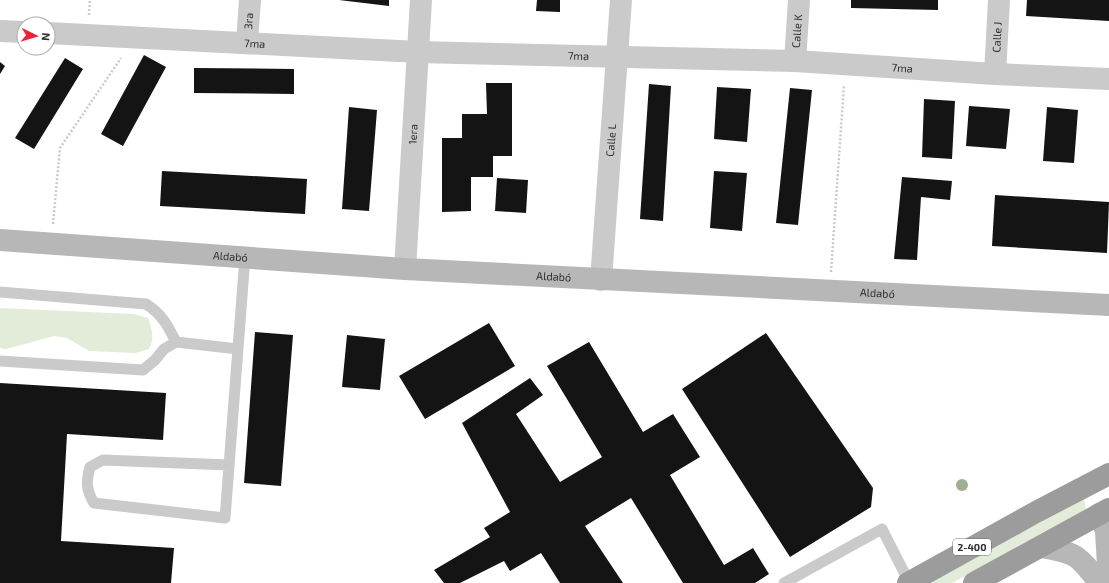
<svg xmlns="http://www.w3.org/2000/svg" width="1109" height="583" viewBox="0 0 1109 583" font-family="'Exo 2',sans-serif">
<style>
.green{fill:#e3ecd8}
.building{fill:#141414}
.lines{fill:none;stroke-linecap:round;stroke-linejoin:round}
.path{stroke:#cacaca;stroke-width:2.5;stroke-dasharray:2 2;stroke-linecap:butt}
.service{stroke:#cacaca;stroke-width:11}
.minor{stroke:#cacaca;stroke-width:22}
.tertiary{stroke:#cacaca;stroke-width:22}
.secondary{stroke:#b7b7b7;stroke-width:22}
.trunk{stroke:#9c9c9c;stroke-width:22}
.tree{fill:#9fae91}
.labels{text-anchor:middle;stroke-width:4;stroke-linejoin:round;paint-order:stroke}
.shield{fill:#fff;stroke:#6c6c6c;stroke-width:1}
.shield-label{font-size:10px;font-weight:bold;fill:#2d2d2d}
.street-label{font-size:11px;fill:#2d2d2d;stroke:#fff}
</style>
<rect width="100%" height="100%" fill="#fff"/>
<path class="green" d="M0,308L134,314L148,318C152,330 155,338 149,349L136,353L89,351L67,338L54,336L6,349L0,348Z
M1084,499L1086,509L1039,537L952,583H930L1033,525Z"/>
<path class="building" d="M339,0H389V6Z
M537,0H560V12L536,11Z
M851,0H938V10L851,8Z
M1027,0H1109V21L1026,16Z
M144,55L166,67L123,146L101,134Z
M65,58L83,69L34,149L15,138Z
M0,62L5,66L0,74Z
M194,68L294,69V94L194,93Z
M486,83H512V156H493V177H471V211L442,212V138H462V114H487Z
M649,84L671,86L663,221L640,219Z
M717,87L751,89L747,142L714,139Z
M790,88L812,90L798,225L776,223Z
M924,99L955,101L952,159L922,157Z
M969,106L1010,109L1006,149L966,146Z
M349,107L377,110L369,211L342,209Z
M1047,107L1078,110L1074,163L1043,161Z
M162,171L307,179L305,214L160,206Z
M714,171L747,173L742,231L710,228Z
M902,177L952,181L950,200L921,197L917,260L894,259Z
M497,178L528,180L526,213L495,211Z
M995,195L1109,202L1107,253L992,246Z
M489,323L515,366L425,419L399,376Z
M255,332L293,335L281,486L244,483Z
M766,333L873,488L871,507L790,557L682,389Z
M347,335L385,339L380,390L342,387Z
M589,342L643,432L673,414L700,457L670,475L724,565L753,548L769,574L755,583H683L631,498L585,526L623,583H560L541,553L510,571L504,561L460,583H444L434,570L490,537L484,528L510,512L462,423L530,378L543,395L516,414L560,482L602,457L547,366Z
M0,383L166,393L163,440L67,434L61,541L174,548L171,583H0Z"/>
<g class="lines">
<path class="path" d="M89,15L90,0
M53,224L60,148L121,58
M831,272L844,85"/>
<path class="service" d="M0,292L146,304C162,314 168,326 176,342
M0,361L143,370L155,360L164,349L176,342L238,349
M229,465L103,460L90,467C86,482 86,490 94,503L225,518C232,431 238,344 245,257
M784,583L882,529L909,582"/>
<g class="minor">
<path d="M0,31L24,32"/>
<path id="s1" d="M48,33L418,52L795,61L995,74L1109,79"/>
<path id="s2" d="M247,42L250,0"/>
<path id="s3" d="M795,61L799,0"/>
<path id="s4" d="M995,74L999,0"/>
<path id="s5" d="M405,269L421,0"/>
</g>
<path class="tertiary" id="s6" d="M601,280L621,0"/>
<g class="secondary">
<path id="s7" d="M0,240L405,269L1109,305"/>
<path d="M1099,514L1106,531L1109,582"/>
<path d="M1041,547C1075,552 1079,555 1099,583"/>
</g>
<path class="trunk" d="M908,583L1036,512L1109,474
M974,583L1109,509"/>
</g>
<circle class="tree" cx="962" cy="485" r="6"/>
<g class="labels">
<rect class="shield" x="953" y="539" width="38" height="16" rx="3"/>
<g class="shield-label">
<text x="972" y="551">2-400</text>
</g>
<g class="street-label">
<text dy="4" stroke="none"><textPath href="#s2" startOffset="21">3ra</textPath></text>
<text dy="4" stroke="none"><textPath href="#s3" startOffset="30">Calle K</textPath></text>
<text dy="4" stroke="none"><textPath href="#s4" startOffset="37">Calle J</textPath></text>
<text dy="4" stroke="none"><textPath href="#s1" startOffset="207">7ma</textPath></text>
<text dy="4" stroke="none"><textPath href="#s1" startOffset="531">7ma</textPath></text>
<text dy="4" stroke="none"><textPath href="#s1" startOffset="855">7ma</textPath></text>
<text dy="4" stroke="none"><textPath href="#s5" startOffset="135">1era</textPath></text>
<text dy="4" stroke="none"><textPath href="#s6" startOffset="140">Calle L</textPath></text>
<text dy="4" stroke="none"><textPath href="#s7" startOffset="231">Aldabó</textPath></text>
<text dy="4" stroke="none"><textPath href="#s7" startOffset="555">Aldabó</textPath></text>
<text dy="4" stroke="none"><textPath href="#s7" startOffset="879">Aldabó</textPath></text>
</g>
</g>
<g transform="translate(36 36) rotate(95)"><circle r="19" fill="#ffffff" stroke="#ababab"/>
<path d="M0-3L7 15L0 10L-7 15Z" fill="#f22034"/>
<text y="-6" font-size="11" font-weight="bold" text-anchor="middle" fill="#2d2d2d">N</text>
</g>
</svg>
